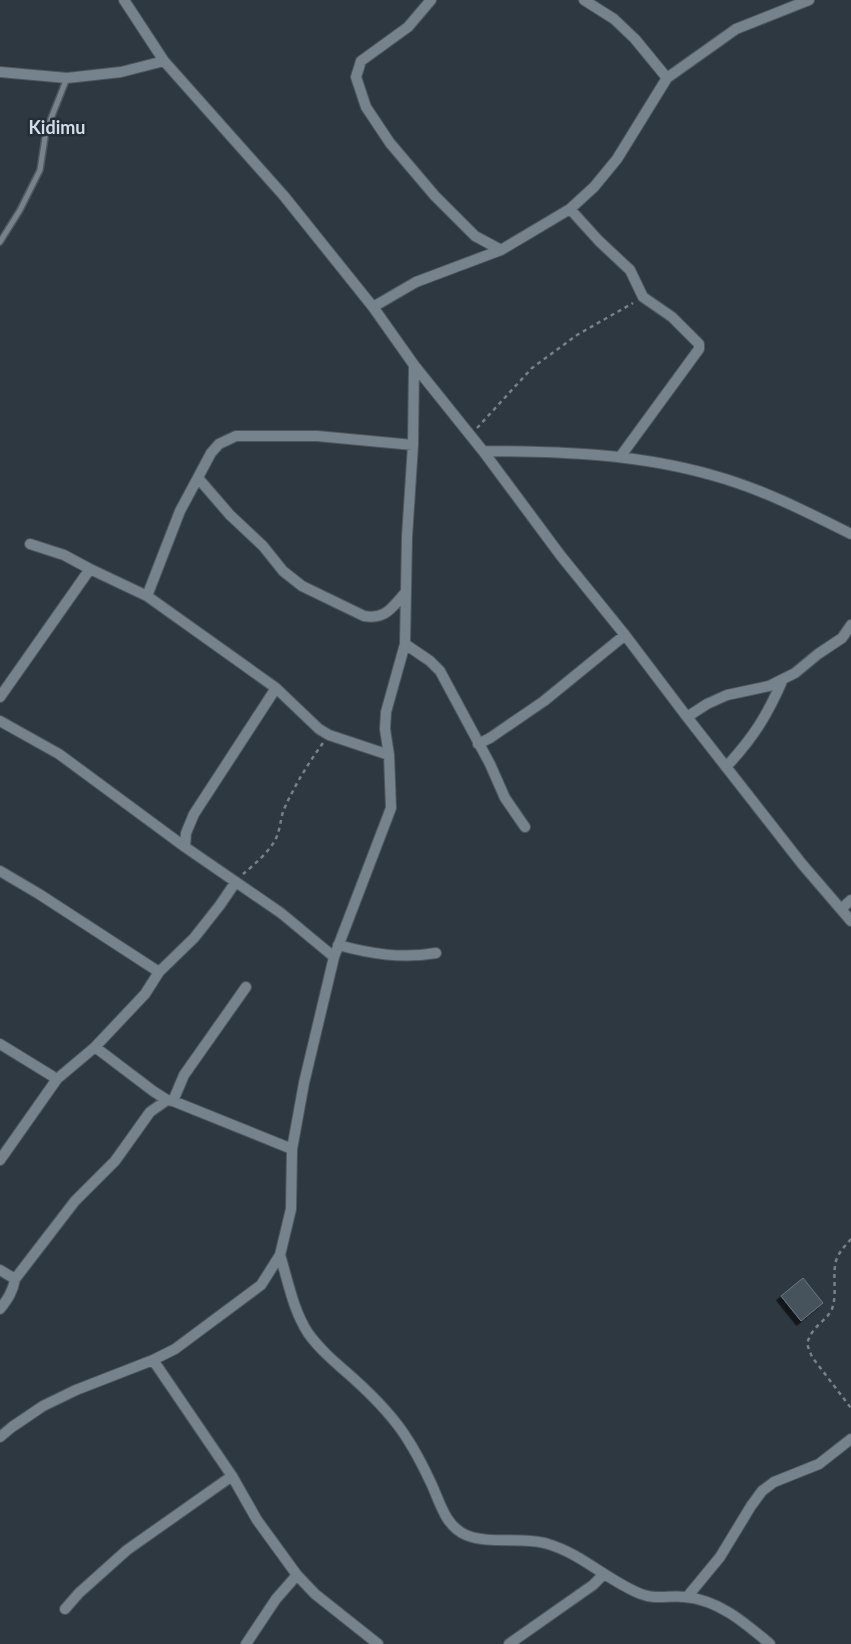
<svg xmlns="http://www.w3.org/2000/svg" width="851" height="1644" viewBox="0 0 851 1644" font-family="Lato,sans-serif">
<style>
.building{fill:#47525b;stroke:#6d7984;filter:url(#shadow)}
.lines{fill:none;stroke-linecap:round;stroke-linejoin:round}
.service-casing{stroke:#4e575e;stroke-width:8}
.minor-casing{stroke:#4e575e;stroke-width:12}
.path{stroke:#788088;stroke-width:2.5;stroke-dasharray:4 4;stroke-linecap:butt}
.service{stroke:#76828c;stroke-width:5}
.minor{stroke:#76828c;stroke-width:10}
.labels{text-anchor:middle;stroke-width:5;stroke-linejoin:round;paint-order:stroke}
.quarter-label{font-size:18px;font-weight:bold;fill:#d1deea;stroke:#242e37}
</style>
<defs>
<filter id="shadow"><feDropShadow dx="-4.5" dy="4.5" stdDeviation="0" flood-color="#0009"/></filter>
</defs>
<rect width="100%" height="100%" fill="#2e3841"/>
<path class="building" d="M803,1278L823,1303L801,1321L781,1296Z"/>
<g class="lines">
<g class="service-casing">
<path id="service" d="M0,242L20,210L40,170L46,131L67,78"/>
</g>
<g class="minor-casing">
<path id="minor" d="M124,0L164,61L284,196L373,307L414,365L483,451L561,556L625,635L687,717L802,864L851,921
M431,0L408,27L361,61L356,77L366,107L390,143L435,196L475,236L501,250
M584,0L614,19L635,39L667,78
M0,72L67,78L121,72L164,61
M570,209L599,241L630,270L643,297L672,317L699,344V349L620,457
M373,307L416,282L501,250L570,209L594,187L617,159L667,78L736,29L809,0
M483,451C561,451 640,454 715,476C762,489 807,512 851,534
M198,478L230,515L263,546L283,571L302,586L364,616C386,620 392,607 406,592
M30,544L64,555L90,569L147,596L276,688L319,729L329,735L389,755
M147,596L180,511L211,453L219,444L236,436H317L413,445
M405,644L430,661L440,671L490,764L505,798L525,827
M0,697L90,569
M687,717L707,704L727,695L769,686L795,673L818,654L842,638L851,625
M0,721L59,754L185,847L281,913L334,957
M478,744L490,738L544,701L625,635
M726,767C753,738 767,716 783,679
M185,847L186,833L194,814L276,688
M0,871L39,894L159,972
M841,909L851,900
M338,945C372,954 401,959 436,953
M0,1044L57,1079
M95,1047L153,1091L167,1100
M173,1101L184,1075L246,987
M0,1160L57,1079L95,1047L145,994L159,972L194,938L220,905L235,883
M280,1255C288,1281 293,1310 308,1333C320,1350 337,1364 353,1378C373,1396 394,1417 408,1440C417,1454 424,1468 431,1483C440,1502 445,1526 466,1535C490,1545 523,1536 548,1544C582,1554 608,1581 641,1594C655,1600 671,1595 685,1597C719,1600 745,1623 770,1644
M0,1270L15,1279L75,1201L115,1161L150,1112L167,1100L173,1101L292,1149
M0,1309C8,1299 13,1291 15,1279
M153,1360L232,1476L257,1520L297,1575L315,1594L378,1644
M0,1437L12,1427L43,1406L76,1390L153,1360L175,1349L261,1285L280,1255L291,1209L292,1149L304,1083L334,957L391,808L389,755L385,729L386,712L405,644L407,537L413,445L414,365
M687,1597L720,1557L751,1506L762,1491L774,1482L819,1464L851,1439
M65,1609L79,1593L127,1550L232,1476
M246,1644L276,1599L297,1575
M509,1644L593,1585L604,1574"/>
</g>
<path class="path" d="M477,428L532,368L577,335L633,303
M243,874C254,865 274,848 278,833C281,824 281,815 285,807C295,785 309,762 323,743
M851,1239C844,1247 836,1255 835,1266C833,1280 837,1295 832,1309C826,1322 812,1325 807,1344L812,1357L851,1408"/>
<use href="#service" class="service"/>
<use href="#minor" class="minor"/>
</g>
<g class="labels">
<g class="quarter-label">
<text x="57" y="134">Kidimu</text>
</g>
</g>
</svg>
